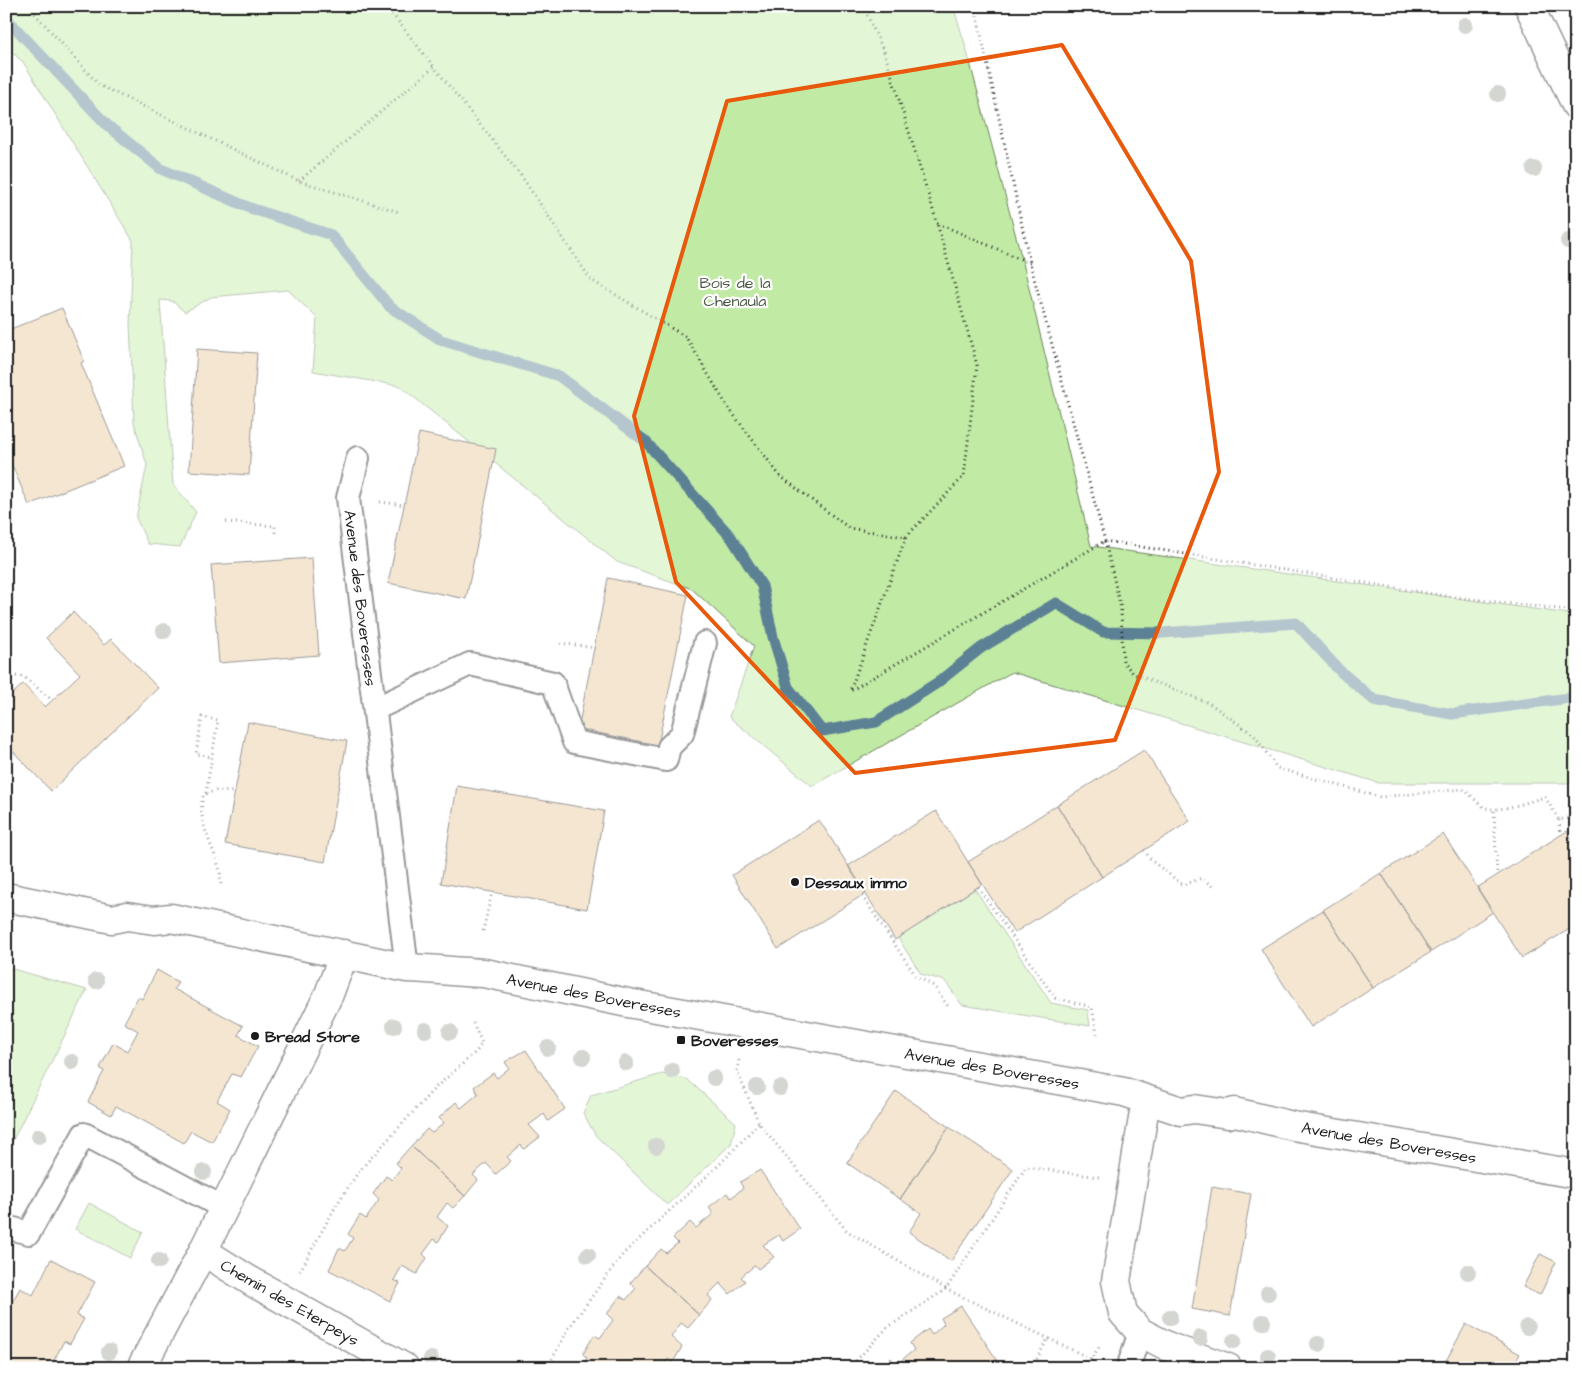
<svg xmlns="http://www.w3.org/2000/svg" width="1582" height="1374" viewBox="0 0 1582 1374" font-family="'Architects Daughter',sans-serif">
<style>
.green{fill:#c1eaa5;stroke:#6e8360}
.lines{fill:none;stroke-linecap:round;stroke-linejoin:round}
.stream{stroke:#5c8195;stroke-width:11}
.building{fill:#e9c89b;stroke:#1c1c1c}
.service-casing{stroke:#1c1c1c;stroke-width:26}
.minor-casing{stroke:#1c1c1c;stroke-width:31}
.secondary-casing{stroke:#1c1c1c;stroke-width:31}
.path{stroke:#1c1c1c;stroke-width:3;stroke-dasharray:1 4;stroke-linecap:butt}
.service{stroke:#fff;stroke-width:22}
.minor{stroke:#fff;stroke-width:28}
.secondary{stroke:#fff;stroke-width:28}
.tree{fill:#9ea499}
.marked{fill:none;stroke:#e8590c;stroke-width:4;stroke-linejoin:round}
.poi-dot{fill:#1c1c1c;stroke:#fff;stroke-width:2}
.labels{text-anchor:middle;stroke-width:4.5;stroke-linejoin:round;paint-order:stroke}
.park-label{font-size:16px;fill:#4e5a45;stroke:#fff}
.street-label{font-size:16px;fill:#1c1c1c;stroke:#fff}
.poi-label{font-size:16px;font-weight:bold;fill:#1c1c1c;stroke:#fff;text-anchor:start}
</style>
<rect width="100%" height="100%" fill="#fff"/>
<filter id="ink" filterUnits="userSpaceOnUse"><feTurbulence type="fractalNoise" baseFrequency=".02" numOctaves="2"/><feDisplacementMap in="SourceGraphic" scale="10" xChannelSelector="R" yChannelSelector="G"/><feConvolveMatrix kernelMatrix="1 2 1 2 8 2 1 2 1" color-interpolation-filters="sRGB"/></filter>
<g filter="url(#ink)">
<path class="green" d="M6,6H953L965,44L1023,263L1091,546L1576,615V783H1379L1012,672L812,786L729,717L754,646L692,589L617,562L400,386L313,371L317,318L288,290L211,297L185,312L172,301L160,300L173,484L196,512L180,547L148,544L136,518L147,465L134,423L130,323L133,241L23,62L6,47Z
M975,889L1051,1003L1088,1010L1090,1026L962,1005L945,981L921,974L898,938Z
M6,967L87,990L6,1154Z
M662,1074L687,1079L736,1123L731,1144L667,1205L596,1136L583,1113L591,1095Z
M89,1203L143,1232L130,1258L75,1229Z"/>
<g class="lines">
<path class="stream" d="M6,18L107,125L161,169L250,208L331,235L390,307L441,340L559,376L645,441L731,537L762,586L773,637L788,687L822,731L876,722L937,683L981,648L1056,603L1103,632L1163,633L1296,623L1340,671L1374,700L1452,714L1576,697"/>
</g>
<path class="building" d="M62,308L84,361L81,363L124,466L29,505L6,451V331Z
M197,349L257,353L249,475L189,471Z
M419,433L496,449L466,599L388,583Z
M312,558L319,655L219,663L211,565Z
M608,578L688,595L658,745L578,729Z
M73,612L104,645L111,639L158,688L51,791L6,744V700L23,684L45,707L80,674L46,638Z
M248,722L347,741L325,862L225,844Z
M1144,750L1190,821L1102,877L1057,805Z
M457,786L604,811L587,909L441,883Z
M1057,805L1102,877L1014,933L968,862Z
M936,811L982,884L895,940L848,866Z
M819,820L866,893L778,949L732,875Z
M1567,831L1576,845V925L1522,958L1477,888Z
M1443,834L1493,912L1431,952L1381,873Z
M1381,873L1431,952L1373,988L1323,910Z
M1323,910L1373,988L1311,1027L1261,949Z
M157,970L178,982L174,989L243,1026L238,1035L258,1046L241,1077L232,1074L217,1101L230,1109L212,1142L191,1131L184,1143L116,1106L111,1115L88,1102L104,1071L100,1068L113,1043L127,1051L138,1031L124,1023L138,997L142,999Z
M526,1050L565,1109L548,1121L544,1114L529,1125L540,1137L524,1149L521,1145L507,1157L511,1161L496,1174L486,1163L473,1175L478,1180L465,1196L411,1146L427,1129L432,1133L444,1123L439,1118L456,1102L461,1108L478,1094L474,1087L493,1073L497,1078L509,1068L505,1062Z
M896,1091L949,1127L900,1199L847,1163Z
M949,1127L1013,1169L951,1261L909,1232L921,1213L900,1199Z
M411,1146L465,1196L453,1208L447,1203L437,1217L448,1226L438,1242L434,1239L423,1254L427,1258L417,1274L402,1266L394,1280L400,1283L390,1301L329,1270L339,1248L345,1251L353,1238L348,1234L360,1215L366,1219L379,1200L373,1194L386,1176L392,1180L401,1168L396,1163Z
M760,1170L800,1229L783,1241L779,1235L763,1245L774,1257L758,1269L755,1265L741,1277L745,1281L730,1294L720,1283L708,1295L712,1300L699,1315L645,1266L661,1249L666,1253L678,1243L673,1238L690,1222L696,1228L713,1214L709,1207L727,1193L731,1198L743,1188L740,1182Z
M1212,1187L1251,1194L1230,1316L1192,1309Z
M1540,1254L1556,1262L1540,1295L1523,1287Z
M51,1259L95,1282L77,1315L84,1319L70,1344L64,1341L50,1368H6V1313L20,1288L33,1295Z
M645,1266L699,1315L688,1328L681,1323L671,1337L682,1347L673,1362L668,1359L662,1368H581L587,1358L583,1354L594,1335L600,1338L613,1320L607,1314L620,1296L626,1300L636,1288L630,1283Z
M961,1306L1001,1366L998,1368H882L891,1358L897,1364L914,1350L910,1343L928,1329L932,1335L944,1324L941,1318Z
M1466,1324L1520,1354L1512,1368H1442Z"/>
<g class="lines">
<g class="service-casing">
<path id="service" d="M358,458L348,498L407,968
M375,709L470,664L553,683L574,742L666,760L669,747L682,734L705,643
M6,1227L29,1233L84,1134L224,1208
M1128,1368L1140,1332"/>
</g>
<g class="minor-casing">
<path id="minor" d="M6,897L112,919L127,916L154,920L171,918L407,968C433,969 458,972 484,973L628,1003L1124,1092L1181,1111L1194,1109L1228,1114L1235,1112L1293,1126L1576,1174
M1146,1100L1116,1281L1123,1313L1140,1332L1169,1347L1228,1368
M203,1251L249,1280L405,1368
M141,1368L203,1251L329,994L344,954"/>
</g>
<g class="secondary-casing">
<path id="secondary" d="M1529,6L1576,105"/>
</g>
<path class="path" d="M28,6L99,85L299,181L399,212
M386,6L434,67
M863,6L885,54L937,223L1030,263
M975,6L1030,263L1105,541L1446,596L1576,611
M299,181L434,67L522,177L591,280L686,337L727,406L780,476L849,528L906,537L850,691L1105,541L1121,609L1123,662L1134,674L1209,703L1254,735L1277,768L1380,797L1463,789C1469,793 1479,804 1484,807C1497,814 1530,801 1545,797L1559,820L1576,816
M380,502L404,505
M226,522L275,526V536
M906,537L964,476L977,365L937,223
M560,643L595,648
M6,675L24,677L52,700
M206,793L218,720L202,717L196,754L212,757
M1494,811L1497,875
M1559,820L1560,835
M1144,850L1152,861L1183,885L1202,878L1213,887
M221,884C220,878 221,873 219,868C213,845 195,819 204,794L216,791L235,792
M978,887L1055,998L1092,1007L1097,1034
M862,896L916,976L934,986L949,1008
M483,931L492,892
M739,1060L737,1071L759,1123L847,1231L946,1289L1026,1167L1099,1177
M300,1271L337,1204L360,1170L435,1088L476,1052L482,1043L472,1021
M547,1368L569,1328L623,1254L720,1164L759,1123
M849,1368L887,1328L946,1289L1091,1359L1100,1346
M1032,1368L1048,1338
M1085,1368L1091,1359"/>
<use href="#service" class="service"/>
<use href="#minor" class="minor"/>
<use href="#secondary" class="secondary"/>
</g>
<g class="tree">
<circle cx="1465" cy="25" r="8"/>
<circle cx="1498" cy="94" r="8"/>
<circle cx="1534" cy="169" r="8"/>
<circle cx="1568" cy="241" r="8"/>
<circle cx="164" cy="631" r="8"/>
<circle cx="96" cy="981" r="8"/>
<circle cx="394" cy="1026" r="8"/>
<circle cx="425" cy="1030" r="8"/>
<circle cx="450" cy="1032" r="8"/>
<circle cx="548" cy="1048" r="8"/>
<circle cx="583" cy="1057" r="8"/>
<circle cx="72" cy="1062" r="8"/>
<circle cx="626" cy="1063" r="8"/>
<circle cx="672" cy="1071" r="8"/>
<circle cx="714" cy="1078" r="8"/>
<circle cx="757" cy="1087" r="8"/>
<circle cx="780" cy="1088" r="8"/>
<circle cx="39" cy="1136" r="8"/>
<circle cx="656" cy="1146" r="8"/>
<circle cx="204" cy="1172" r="8"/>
<circle cx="588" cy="1255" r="8"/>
<circle cx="159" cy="1261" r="8"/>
<circle cx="1468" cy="1272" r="8"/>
<circle cx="1268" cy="1293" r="8"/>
<circle cx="1170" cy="1317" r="8"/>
<circle cx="1263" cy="1322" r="8"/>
<circle cx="1527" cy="1327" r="8"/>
<circle cx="1200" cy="1338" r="8"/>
<circle cx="1234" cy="1341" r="8"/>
<circle cx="1318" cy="1344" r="8"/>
<circle cx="109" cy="1352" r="8"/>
<circle cx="1268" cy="1356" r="8"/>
<circle cx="431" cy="1359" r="8"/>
</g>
</g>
<path d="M0 0H1582V1374H0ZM1062,45L1191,261L1219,472L1115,740L855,773L676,582L634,416L727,101Z" fill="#fff" fill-opacity=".55" fill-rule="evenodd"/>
<path class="marked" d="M1062,45L1191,261L1219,472L1115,740L855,773L676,582L634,416L727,101Z"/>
<g class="poi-dot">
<circle cx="795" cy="882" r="5"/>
<circle cx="255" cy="1036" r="5"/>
<rect x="676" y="1035" width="10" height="10" rx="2.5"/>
</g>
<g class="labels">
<g class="park-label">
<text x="735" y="288">Bois de la<tspan x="735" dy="18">Chenaula</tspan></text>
</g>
<g class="street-label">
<text transform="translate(361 598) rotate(83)" y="6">Avenue des Boveresses</text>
<text transform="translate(594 995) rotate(11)" y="6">Avenue des Boveresses</text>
<text transform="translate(992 1068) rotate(10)" y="6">Avenue des Boveresses</text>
<text transform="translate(1389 1142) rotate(10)" y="6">Avenue des Boveresses</text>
<text transform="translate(290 1302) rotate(30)" y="6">Chemin des Eterpeys</text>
</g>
<g class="poi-label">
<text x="805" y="888">Dessaux immo</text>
<text x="265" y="1042">Bread Store</text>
<text x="691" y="1046">Boveresses</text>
</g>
</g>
<rect width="1582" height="1374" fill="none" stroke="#fff" stroke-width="25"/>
<rect x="12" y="12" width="1557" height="1349" fill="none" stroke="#1c1c1c" stroke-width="2" filter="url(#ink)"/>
</svg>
